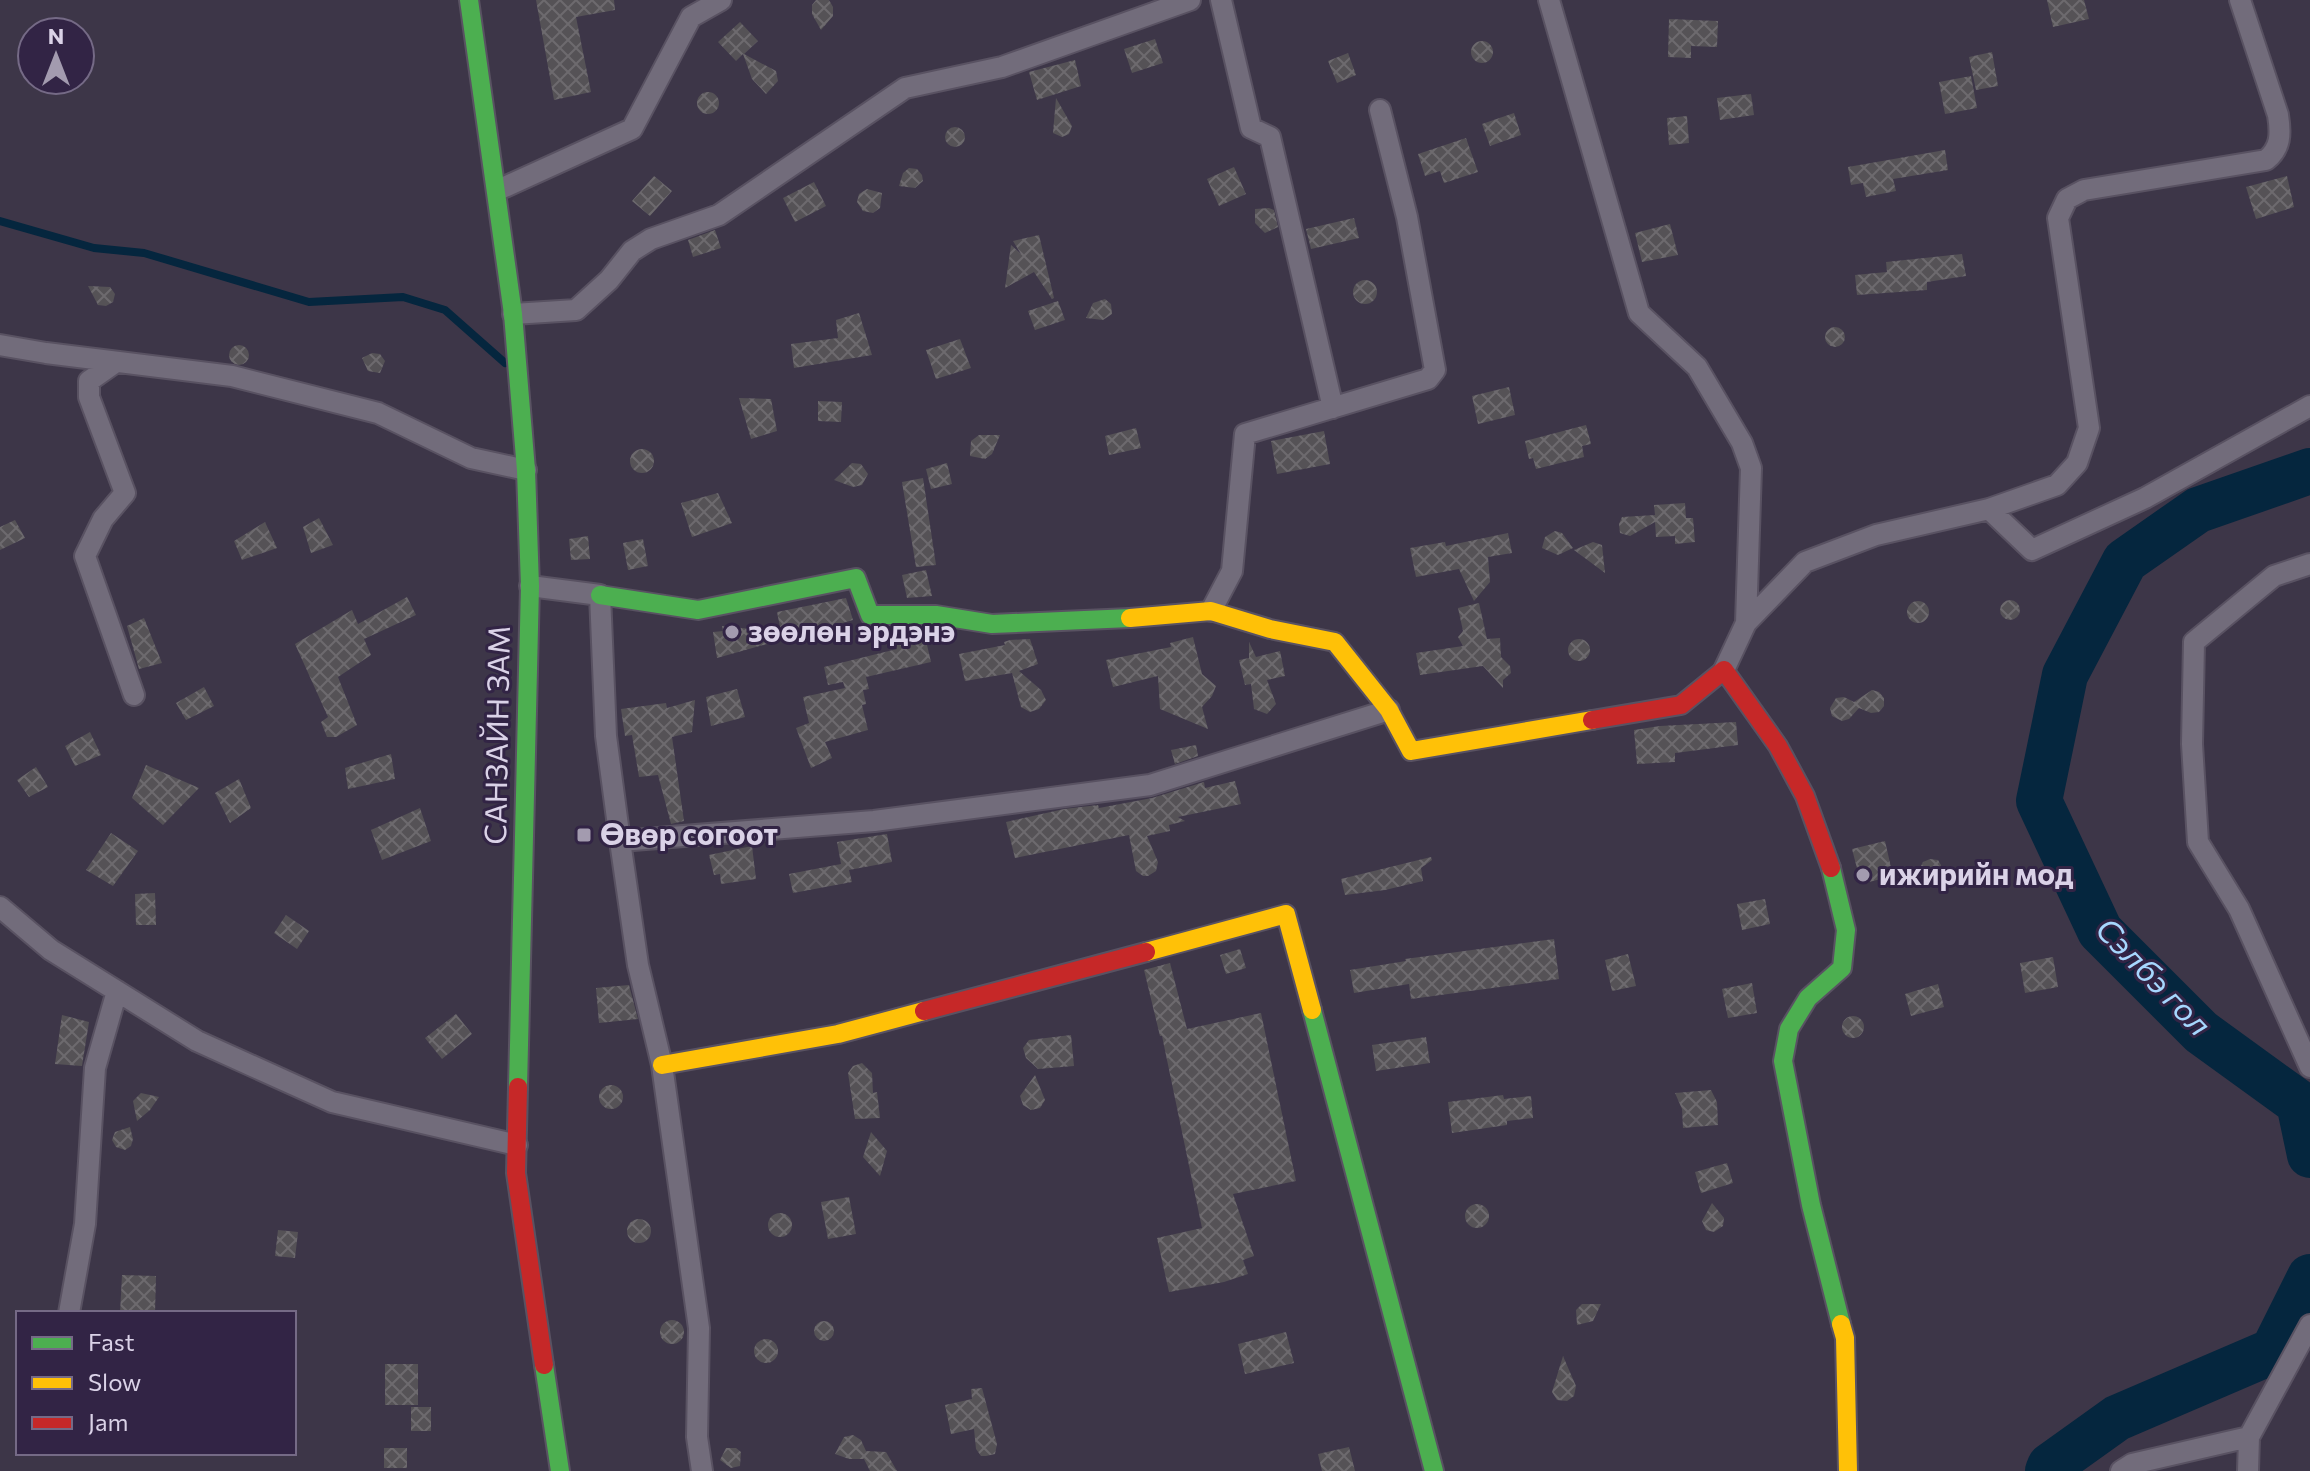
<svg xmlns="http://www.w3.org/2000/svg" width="2310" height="1471" viewBox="0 0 2310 1471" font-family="Commissioner,sans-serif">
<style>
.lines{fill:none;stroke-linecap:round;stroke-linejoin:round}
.stream{stroke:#05263e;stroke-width:8}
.river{stroke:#05263e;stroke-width:46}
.building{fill:url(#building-cross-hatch)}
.street-casing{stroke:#595262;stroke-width:24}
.fast-casing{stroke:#595262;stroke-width:22}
.slow-casing{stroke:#595262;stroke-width:22}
.jam-casing{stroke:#595262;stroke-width:22}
.street{stroke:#726c7b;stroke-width:20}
.fast{stroke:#4caf50;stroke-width:18}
.slow{stroke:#ffc107;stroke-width:18}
.jam{stroke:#c62828;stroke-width:18}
.poi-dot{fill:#a39baf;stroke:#322445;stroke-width:3}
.labels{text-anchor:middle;stroke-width:6;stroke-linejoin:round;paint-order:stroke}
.poi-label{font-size:30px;font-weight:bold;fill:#dad2e7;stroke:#322445;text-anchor:start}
.street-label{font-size:30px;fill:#dad2e7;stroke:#322445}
.water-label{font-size:32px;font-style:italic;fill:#a6d7fe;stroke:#322445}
</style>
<defs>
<pattern id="building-cross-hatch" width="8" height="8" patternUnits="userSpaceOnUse" patternTransform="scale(2)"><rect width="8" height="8" fill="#555256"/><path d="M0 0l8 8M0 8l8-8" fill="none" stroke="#6d6a6e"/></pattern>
</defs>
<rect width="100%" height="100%" fill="#3d3648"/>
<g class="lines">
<path class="stream" d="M0,221L94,248L144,253L309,302L403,297L445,310L505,363"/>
<path class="river" d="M2310,471L2198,510L2125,561L2065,675L2039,801L2100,931L2201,1032L2299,1103L2310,1155
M2048,1471L2050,1466L2117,1418L2273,1351L2310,1277"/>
</g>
<path class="building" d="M536,0H614L615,10L576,17L591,92L554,100Z
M816,0H829L833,7V16L821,30L812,14V5Z
M2047,0H2084L2089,19L2053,27Z
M1669,19L1718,21L1717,47L1691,46V58L1668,57Z
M740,22L758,41L744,54L776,71L778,81L766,94L752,79L743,54L736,61L718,42Z
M1155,39L1163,63L1132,73L1124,49Z
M1471 52a11 11 0 1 1 22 0a11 11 0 1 1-22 0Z
M1992,52L1998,86L1976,90L1969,57Z
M1348,53L1356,75L1337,83L1328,61Z
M1075,60L1081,86L1037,100L1029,72Z
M1971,76L1977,108L1945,114L1939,82Z
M697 103a11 11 0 1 1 22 0a11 11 0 1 1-22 0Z
M1751,94L1754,115L1720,120L1717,98Z
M1056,98L1072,126L1069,134L1062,137L1053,133Z
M1514,113L1521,135L1490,146L1482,124Z
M1687,116L1689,143L1669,145L1667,118Z
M945 137a10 10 0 1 1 20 0a10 10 0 1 1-20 0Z
M1466,138L1478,172L1444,183L1440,171L1425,176L1418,154Z
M1945,150L1948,170L1893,179L1896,191L1866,197L1863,183L1851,185L1848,167Z
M1234,167L1246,194L1219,206L1207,179Z
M909,168L917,169L922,175L923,181L915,188L899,186L903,173Z
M654,176L672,191L650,216L632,201Z
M2287,176L2294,207L2256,219L2246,187Z
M814,182L826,206L795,222L783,198Z
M867,189L882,193L880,208L873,213L863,211L857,202L859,194Z
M1269,208L1274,210L1278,227L1265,233L1255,223V209Z
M1354,218L1359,238L1311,249L1306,229Z
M1670,224L1678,255L1642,262L1635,233Z
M715,230L721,248L693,257L688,240Z
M1039,235L1054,298L1052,299L1034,272L1005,288L1011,245L1021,254L1013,241Z
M1962,254L1966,276L1927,282V290L1857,295L1855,275L1887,272L1886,262Z
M1353 292a12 12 0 1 1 24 0a12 12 0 1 1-24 0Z
M88,286L110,287L115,294L113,302L106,306L98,305Z
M1105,299L1111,304L1112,314L1103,320L1086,318L1093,303Z
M1058,301L1065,320L1035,330L1028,311Z
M859,313L872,355L794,368L791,344L838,338L836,320Z
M1825 337a10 10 0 1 1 20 0a10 10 0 1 1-20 0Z
M960,339L971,368L936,379L926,350Z
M229 355a10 10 0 1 1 20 0a10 10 0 1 1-20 0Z
M372,353L380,354L385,361L380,373L368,371L362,358Z
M1509,387L1515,415L1478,424L1472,396Z
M739,398L771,399L777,431L751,439Z
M818,401L842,402L841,422L818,421Z
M1586,425L1591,444L1582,446L1584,457L1536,469L1533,458L1529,459L1525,441Z
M1136,428L1141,448L1109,455L1105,436Z
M1324,431L1330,464L1277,474L1271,441Z
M979,435H1000L992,454L985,459L970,456L971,441Z
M630 461a12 12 0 1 1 24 0a12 12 0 1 1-24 0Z
M852,463L861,464L868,474L862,485L853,487L834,480Z
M947,463L952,484L931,489L926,469Z
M923,478L936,565L916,567L902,482Z
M718,493L732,523L692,537L681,503Z
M1685,503L1686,518H1693L1695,542L1675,544V536L1656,537L1655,522L1630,536L1620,533L1619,524L1622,517L1655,515L1654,505Z
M319,518L333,545L311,553L303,527Z
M15,520L25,538L0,550V527Z
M265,522L277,548L242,560L234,541Z
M1555,531L1562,533L1573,548L1558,555L1542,548L1545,537Z
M1508,533L1512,553L1488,557L1490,582L1474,601L1459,569L1416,577L1410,548L1445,542L1446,546Z
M588,536L590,559L571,560L569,539Z
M643,539L648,566L628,570L623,543Z
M1593,542L1602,545L1605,573L1574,550Z
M926,570L932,596L907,598L902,575Z
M407,597L416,615L364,639L371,655L338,677L357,725L336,737H327L321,722L328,717L295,644L352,610L358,624Z
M846,598L853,620L717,658L713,632L723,631L722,626L781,632L777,612Z
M2000 610a10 10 0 1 1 20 0a10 10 0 1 1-20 0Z
M1907 612a11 11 0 1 1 22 0a11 11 0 1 1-22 0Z
M1479,603L1487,639L1500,638L1501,657L1510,666L1511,673L1503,680V688L1483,666L1420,675L1416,653L1463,646L1458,637L1463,631L1458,608Z
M144,618L162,663L139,669L127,626Z
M906,632H924L931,662L866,677L869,689L863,690L866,704L862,705L868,730L825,742L832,758L811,768L796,728L809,723L803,697L845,688L843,682L828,685L824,667L897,649L893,635Z
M1193,637L1202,674L1216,686L1212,696L1202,707L1208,729L1160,709L1158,676L1113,687L1106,660L1171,647L1170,643Z
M1030,639L1038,664L1019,671L1041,690L1046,700L1039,709L1030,712L1021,707L1012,673L965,681L959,654L1005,645L1004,642L1010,640Z
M1568 650a11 11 0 1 1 22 0a11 11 0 1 1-22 0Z
M1249,642L1256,657L1280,651L1285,676L1267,680L1276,704L1267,714L1254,709L1251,684L1245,685L1239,660L1249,658Z
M204,687L214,706L186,720L176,703Z
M737,689L745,717L711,726L706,697Z
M1872,690L1879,692L1884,698V706L1879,712L1871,713L1859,708L1849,719L1842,721L1832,716L1830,708L1836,698L1844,697L1854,702Z
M695,700L692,732L672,737L684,821L671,824L658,775L639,777L632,735L625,736L621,709L666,703L667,708Z
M1736,722L1738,745L1675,753V762L1637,764L1634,730L1660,726Z
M90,732L101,755L75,766L65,746Z
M1196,745L1198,756L1175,764L1171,750Z
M391,754L395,779L348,789L345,768Z
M146,765L199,788L163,825L132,798Z
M36,767L48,787L29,797L17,780Z
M239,779L251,808L230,823L215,793Z
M1235,781L1241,804L1178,817L1185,821L1169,825L1170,831L1147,836L1158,862L1156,871L1148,876H1143L1136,871L1129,835L1015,858L1006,822L1064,809L1098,805L1099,808L1152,798L1204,782L1205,788Z
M420,808L431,841L382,860L371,830Z
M111,833L138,851L113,886L86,870Z
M887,834L892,862L849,870L852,882L793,893L789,874L841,864L837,842Z
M1885,841L1893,876L1861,884L1852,849Z
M752,846L756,879L721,884L720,874L714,875L709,855Z
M1431,857L1432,860L1421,868L1423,881L1385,890L1345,895L1341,879Z
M1930,859L1938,860L1941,865V875L1935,880L1925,879L1918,872L1923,862Z
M155,893L156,925H136L135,894Z
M1765,899L1770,924L1742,930L1737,904Z
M286,915L309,931L297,949L274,933Z
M1554,939L1559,979L1411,999L1409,984L1354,993L1350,970L1406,961L1405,959Z
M1240,949L1246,968L1226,974L1220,955Z
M1628,954L1636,986L1612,991L1605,960Z
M2053,957L2058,987L2025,993L2020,963Z
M1170,963L1187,1029L1261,1013L1296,1181L1233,1194L1254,1256L1243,1260L1248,1274L1224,1282L1169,1292L1157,1238L1202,1228L1162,1036H1160L1144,970Z
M1752,983L1757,1013L1728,1018L1722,989Z
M1938,984L1944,1007L1911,1016L1905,994Z
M629,985L638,1019L599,1023L596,988Z
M456,1014L472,1034L442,1059L425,1038Z
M62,1015L89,1022L82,1066L55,1064Z
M1842 1027a11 11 0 1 1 22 0a11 11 0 1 1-22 0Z
M1071,1035L1074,1066L1038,1069L1026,1058L1023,1048L1029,1040Z
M1426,1037L1430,1063L1376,1071L1372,1045Z
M862,1063L872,1073L873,1093L877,1092L880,1118L855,1119L848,1073L853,1066Z
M1035,1075L1045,1100L1040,1108L1031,1110L1023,1105L1020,1096Z
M599 1097a12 12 0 1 1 24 0a12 12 0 1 1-24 0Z
M1711,1090L1717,1102L1718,1125L1683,1128L1682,1109L1675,1093Z
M141,1093L159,1097L150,1110L137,1121L133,1101Z
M1503,1095L1504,1099L1531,1096L1533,1118L1507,1121V1125L1452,1133L1448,1102Z
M130,1127L133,1139L131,1146L125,1150L116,1147L112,1140L115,1132Z
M871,1132L887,1151L880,1176L863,1157Z
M1727,1163L1733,1183L1701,1193L1695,1172Z
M849,1197L856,1234L828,1239L821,1202Z
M1712,1203L1724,1218L1723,1226L1714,1232L1706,1230L1702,1221Z
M1465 1216a12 12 0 1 1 24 0a12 12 0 1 1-24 0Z
M768 1225a12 12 0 1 1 24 0a12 12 0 1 1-24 0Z
M627 1231a12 12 0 1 1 24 0a12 12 0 1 1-24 0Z
M278,1230L298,1232L295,1258L275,1256Z
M122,1275L156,1276L155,1313H120Z
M1582,1304H1601L1593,1321L1577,1325L1576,1310Z
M660 1332a12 12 0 1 1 24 0a12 12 0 1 1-24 0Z
M814 1331a10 10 0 1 1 20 0a10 10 0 1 1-20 0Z
M1286,1332L1294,1363L1245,1374L1238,1344Z
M754 1351a12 12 0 1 1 24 0a12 12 0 1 1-24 0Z
M1563,1356L1576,1386L1574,1396L1567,1401L1557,1400L1552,1392Z
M385,1364H418V1405H385Z
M982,1388L997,1444L995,1454L986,1456H981L976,1449L974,1429L951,1434L945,1405L972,1399L971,1389Z
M411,1407H431V1431H411Z
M853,1435L861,1440L866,1451L886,1452L897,1471H870L864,1459H849L835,1454L844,1437Z
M1349,1447L1355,1471H1322L1318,1454Z
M384,1448H407V1468H384Z
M726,1448H736L741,1452L740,1466L731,1468L720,1460Z"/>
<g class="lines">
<g class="street-casing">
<path id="street" d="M1221,0L1251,128L1270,137L1333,408
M1549,0L1639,313L1697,367L1742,443L1751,468L1746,623
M498,190L632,129L691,17L721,0
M513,314L576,310L609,280L632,251L651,239L719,215L905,88L1002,67L1190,0
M0,345L46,353L232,376L378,413L471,458L526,470
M116,362L89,381V397L125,493L103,519L85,556L134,695
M1989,509L2032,550L2145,498L2310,406
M2310,564L2274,576L2194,642L2192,744L2198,842L2239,909L2310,1067
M530,586L600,595L606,736L620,841L638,965L662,1065L699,1328L697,1437L702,1471
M1211,611L1232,571L1245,434L1428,379L1435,370L1407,217L1380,110
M1724,670L1746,623L1805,562L1876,535L1989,509L2057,485L2077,463L2089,428L2058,218L2067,199L2084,190L2266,160C2281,148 2281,134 2278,115L2240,0
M620,841L874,821L1150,785L1389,710
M0,907L51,950L197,1041L332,1102L517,1145
M69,1313L85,1224L95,1068L117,991
M2121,1471L2132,1464L2249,1437
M2248,1471L2249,1437L2310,1325"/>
</g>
<g class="fast-casing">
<path id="fast" d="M469,0L513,314L526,470L530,586L518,1087
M600,595L698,610L856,578L870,615H936L992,624L1130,618
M1831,868L1846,930L1842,968L1808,998L1789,1029L1783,1061L1811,1205L1841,1324
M1312,1010L1434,1471
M544,1365L560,1471"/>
</g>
<g class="slow-casing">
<path id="slow" d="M1130,618L1211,611L1270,629L1335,642L1389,710L1411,751L1592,720
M1146,952L1286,914L1312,1010
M662,1065L838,1034L924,1011
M1841,1324L1845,1338L1848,1471"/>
</g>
<g class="jam-casing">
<path id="jam" d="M1592,720L1681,705L1724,670L1778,746L1805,796L1831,868
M924,1011L1146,952
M518,1087L516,1173L544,1365"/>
</g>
<use href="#street" class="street"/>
<use href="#fast" class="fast"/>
<use href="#slow" class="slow"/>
<use href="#jam" class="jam"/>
</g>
<g class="poi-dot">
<circle cx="732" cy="632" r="8"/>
<rect x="576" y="827" width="16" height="16" rx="4"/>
<circle cx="1863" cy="875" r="8"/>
</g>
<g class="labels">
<g class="poi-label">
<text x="748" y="642">зөөлөн эрдэнэ</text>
<text x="600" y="845">Өвөр согоот</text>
<text x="1879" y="885">ижирийн мод</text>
</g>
<g class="street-label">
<text transform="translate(498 735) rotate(-89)" y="10">САНЗАЙН ЗАМ</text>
</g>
<g class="water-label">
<text transform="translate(2153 977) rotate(46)" y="11">Сэлбэ гол</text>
</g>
</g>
<rect x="16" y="1311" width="280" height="144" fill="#322445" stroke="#756a86" stroke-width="2"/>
<rect x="32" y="1337" width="40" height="12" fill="#4caf50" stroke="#756a86" stroke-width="2"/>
<text x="88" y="1351" font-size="24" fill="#dad2e7">Fast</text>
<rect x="32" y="1377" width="40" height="12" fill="#ffc107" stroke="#756a86" stroke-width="2"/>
<text x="88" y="1391" font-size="24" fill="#dad2e7">Slow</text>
<rect x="32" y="1417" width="40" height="12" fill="#c62828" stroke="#756a86" stroke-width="2"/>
<text x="88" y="1431" font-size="24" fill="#dad2e7">Jam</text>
<g transform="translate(56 56)"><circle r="38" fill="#322445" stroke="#756a86" stroke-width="2"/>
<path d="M0-6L14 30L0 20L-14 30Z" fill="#a39baf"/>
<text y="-12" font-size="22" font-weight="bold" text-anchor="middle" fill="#dad2e7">N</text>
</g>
</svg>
